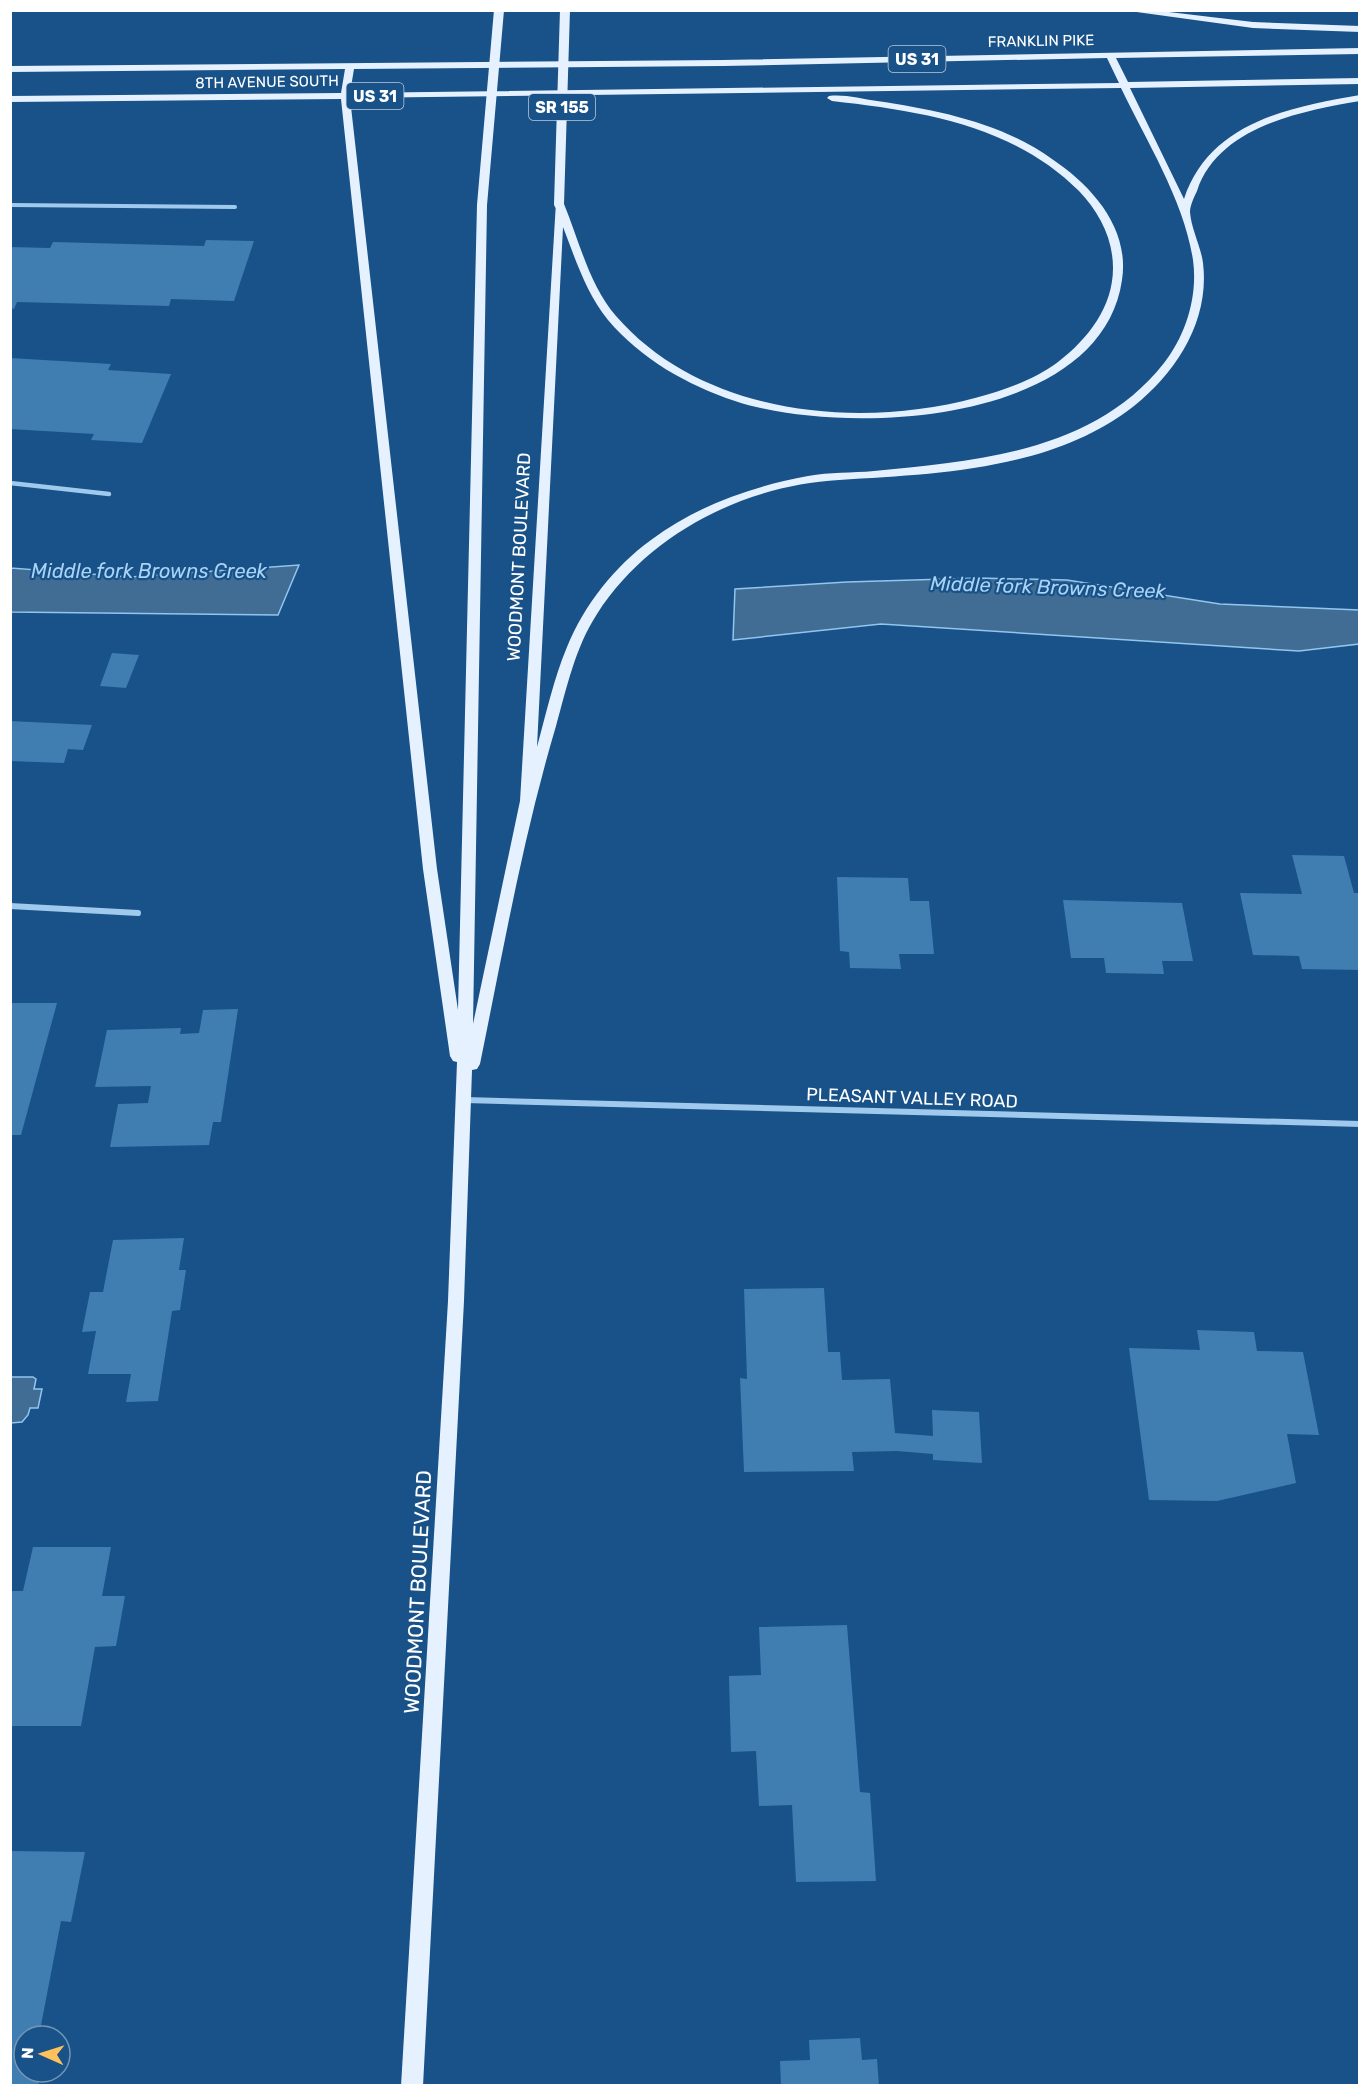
<svg xmlns="http://www.w3.org/2000/svg" width="1370" height="2096" viewBox="0 0 1370 2096" font-family="Rubik,sans-serif">
<style>
.water{fill:#416c93;stroke:#91c6f0;stroke-width:1.5}
.building{fill:#407db1}
.lines{fill:none;stroke-linecap:round;stroke-linejoin:round}
.street-far2{stroke:#9fc9ed;stroke-width:4}
.street-far1{stroke:#9fc9ed;stroke-width:4.5}
.street{stroke:#9fc9ed;stroke-width:6}
.primary{fill:#e5f1ff;fill-rule:evenodd}
.primary-bridge{stroke:#e5f1ff;stroke-width:10}
.labels{text-anchor:middle;stroke-width:4.5;stroke-linejoin:round;paint-order:stroke}
.far-street-label{font-size:15px;fill:#fff;stroke:#185288}
.shield{fill:#185288;stroke:#bacbdb;stroke-width:1.5}
.shield-label{font-size:16px;font-weight:bold;fill:#fff}
.street-label{font-size:18px;fill:#fff;stroke:#185288}
.water-label{font-size:20px;font-style:italic;fill:#aad3f5;stroke:#185288}
.near-street-label{font-size:21px;fill:#fff;stroke:#185288}
</style>
<rect width="100%" height="100%" fill="#185288"/>
<path class="water" d="M299,565L278,615L11,612V568L130,577Z
M979,578L1067,580L1220,604L1359,610V644L1299,651L881,624L733,640L735,589L847,582Z
M11,1377H33L36,1379L34,1389H42L38,1408H30L28,1415L22,1422L11,1423Z"/>
<path class="building" d="M206,240L254,241L234,301L171,299L169,306L17,302L14,309L10,308V247L50,248L53,242L204,246Z
M10,358L111,364L108,370L171,374L142,443L91,440L94,434L10,429Z
M112,653L139,655L126,688L100,686Z
M10,721L92,725L83,750L68,749L64,763L10,761Z
M1292,855L1344,856L1354,893H1360V970L1302,969L1299,956L1253,955L1240,893L1302,894Z
M837,877L908,878L910,901H929L934,954H899L901,969L850,968L849,952L840,951Z
M1063,900L1182,903L1193,961H1162L1164,974L1106,973L1104,958H1071Z
M10,1003H57L21,1135H10Z
M238,1009L221,1122H213L209,1145L110,1147L118,1104L148,1103L151,1086L95,1087L107,1030L181,1028L180,1034L199,1033L203,1010Z
M184,1238L179,1270H186L180,1310L172,1311L158,1401L126,1402L131,1374H88L96,1331L82,1332L90,1292H103L113,1240Z
M824,1288L828,1352H840L842,1380L890,1379L895,1433L933,1436L932,1410L979,1412L982,1463L933,1460V1454L897,1451L852,1452L854,1471L744,1472L740,1378L747,1379L744,1289Z
M1197,1330L1254,1332L1257,1351L1303,1352L1319,1435L1287,1434L1296,1483L1217,1501L1149,1500L1129,1348L1200,1350Z
M33,1547H111L102,1596H125L116,1646L95,1647L81,1726H10V1591H23Z
M847,1625L860,1792L870,1793L876,1881L796,1882L792,1805L759,1806L756,1751L731,1752L729,1676L761,1675L759,1627Z
M10,1851L85,1852L71,1922L61,1921L39,2036H24V2072H40L38,2086H10Z
M860,2038L862,2060L877,2059L879,2086H781L780,2061L810,2060L809,2040Z"/>
<g class="lines">
<path class="street-far2" d="M10,205L235,207"/>
<path class="street-far1" d="M10,483L109,494"/>
<path class="street" d="M10,906L138,913
M465,1100L1360,1124"/>
<path class="primary" d="M1122,10H1152L1253,22L1360,26V32L1253,28Z
M1360,48V54L1116,58L1128,82L1360,78V84L1130,88L1184,199C1209,123 1289,107 1360,95V101C1301,111 1218,127 1197,191C1194,197 1190,206 1190,212C1191,228 1201,247 1203,263C1210,320 1177,372 1134,406C1052,470 939,474 839,480C745,485 648,534 597,614C575,648 567,687 556,726C523,837 503,951 480,1064L477,1069L472,1070L464,1301L423,2086H401L448,1301L457,1062L453,1061L450,1056L423,869L341,99L10,102V96L341,93L345,69L10,72V66L723,60ZM1107,58L1119,83L350,93L354,69L723,66ZM1121,88C1147,142 1184,201 1193,260C1198,296 1186,335 1164,363C1094,452 977,461 874,471C852,473 830,472 808,476C753,486 696,506 651,540C615,566 584,605 567,647C554,678 546,714 537,747L563,227C575,258 586,293 608,320C641,359 687,385 735,401C843,437 1101,426 1122,280C1130,228 1092,186 1052,159C1002,123 938,110 877,101C862,99 844,94 829,96L827,98L832,101C921,111 1013,125 1079,191C1099,212 1113,238 1113,268C1113,307 1088,339 1058,362C1034,380 1004,390 975,398C855,430 701,414 616,316C589,285 579,240 564,204L556,202L520,801L473,1024L487,205L482,202L477,205L458,1010L437,869L350,98Z"/>
<path class="primary-bridge" d="M559,204L565,10
M482,205L499,10"/>
</g>
<g class="labels">
<g class="far-street-label">
<text transform="translate(1041 41) rotate(-1)" y="5">FRANKLIN PIKE</text>
<text transform="translate(267 82) rotate(-1)" y="5">8TH AVENUE SOUTH</text>
</g>
<g class="shield">
<rect x="888.5" y="46" width="57" height="26" rx="4.5"/>
<rect x="346.5" y="83" width="57" height="26" rx="4.5"/>
<rect x="529" y="94" width="66" height="26" rx="4.5"/>
</g>
<g class="shield-label">
<text x="917" y="65">US 31</text>
<text x="375" y="102">US 31</text>
<text x="562" y="113">SR 155</text>
</g>
<g class="street-label">
<text transform="translate(519 557) rotate(-87)" y="6">WOODMONT BOULEVARD</text>
<text transform="translate(912 1098) rotate(2)" y="6">PLEASANT VALLEY ROAD</text>
</g>
<g class="water-label">
<text x="149" y="578">Middle fork Browns Creek</text>
<text transform="translate(1048 587) rotate(2)" y="7">Middle fork Browns Creek</text>
</g>
<g class="near-street-label">
<text transform="translate(418 1592) rotate(-87)" y="7">WOODMONT BOULEVARD</text>
</g>
</g>
<rect width="1370" height="2096" fill="none" stroke="#ffffff" stroke-width="24"/>
<g transform="translate(42 2054) rotate(273)"><circle r="28" fill="#185288" stroke="#7497b8" stroke-width="1.5"/>
<path d="M0-4.5L10 22L0 15L-10 22Z" fill="#ffc15b"/>
<text y="-9" font-size="16" font-weight="bold" text-anchor="middle" fill="#ffffff">N</text>
</g>
</svg>
